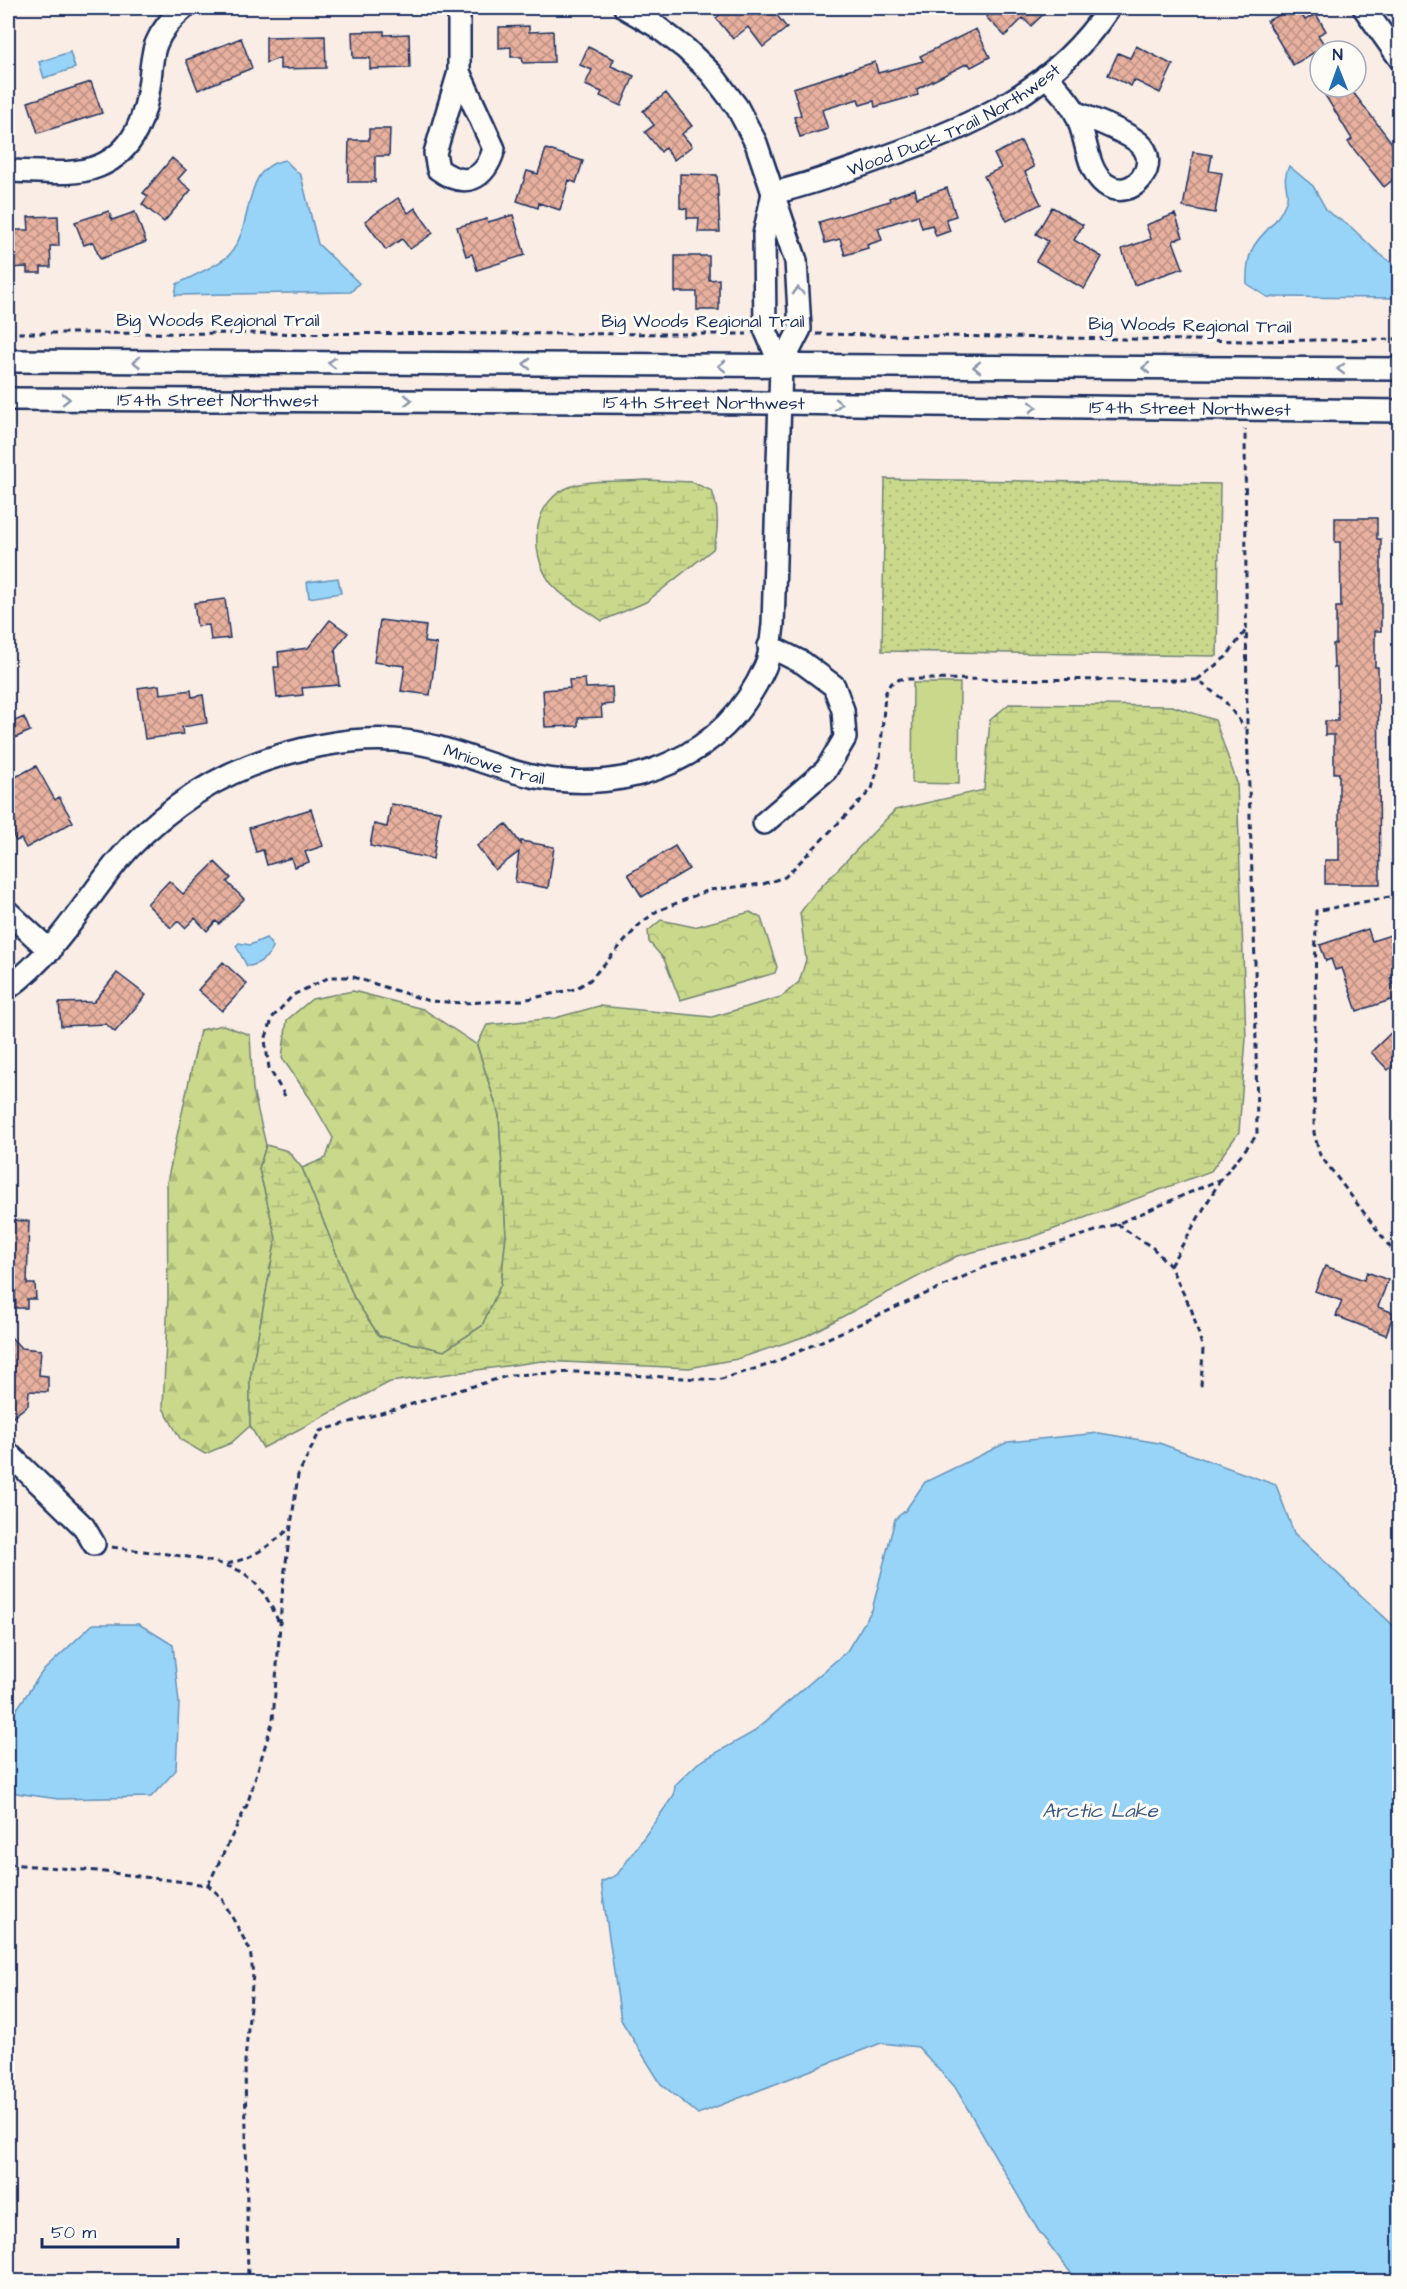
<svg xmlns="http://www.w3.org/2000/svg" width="1407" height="2289" viewBox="0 0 1407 2289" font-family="'Architects Daughter',sans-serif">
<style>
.grass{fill:url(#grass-dots);stroke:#728474;stroke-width:1.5}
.forest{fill:url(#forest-firs);stroke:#728474;stroke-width:1.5}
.wetland{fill:url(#wetland-marsh);stroke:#728474;stroke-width:1.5}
.park{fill:url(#park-crowns);stroke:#728474;stroke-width:1.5}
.pitch{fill:#cad88b;stroke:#728474;stroke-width:1.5}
.water{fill:#97d4f8;stroke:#6592ba;stroke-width:1.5}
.building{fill:url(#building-cross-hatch);stroke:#1b2f5e;stroke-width:1.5}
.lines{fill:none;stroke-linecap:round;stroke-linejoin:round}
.minor-casing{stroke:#1b2f5e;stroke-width:26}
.path{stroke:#1b2f5e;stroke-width:3;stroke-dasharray:6 4.5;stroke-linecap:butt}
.minor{stroke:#fdfcf7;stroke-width:21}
.oneway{stroke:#8c96aa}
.labels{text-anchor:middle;stroke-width:6;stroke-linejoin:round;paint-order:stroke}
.street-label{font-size:18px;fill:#1b2f5e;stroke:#fdfcf7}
.water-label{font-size:20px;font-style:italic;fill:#3a5884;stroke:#fdfcf7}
</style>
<defs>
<pattern id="grass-dots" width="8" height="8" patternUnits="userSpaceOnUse" patternTransform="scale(1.5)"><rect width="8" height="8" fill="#cad88b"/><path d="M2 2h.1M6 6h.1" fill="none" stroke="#adba7a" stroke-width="1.8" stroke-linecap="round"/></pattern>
<pattern id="forest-firs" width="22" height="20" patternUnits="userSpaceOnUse" patternTransform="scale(1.5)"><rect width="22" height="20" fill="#cad88b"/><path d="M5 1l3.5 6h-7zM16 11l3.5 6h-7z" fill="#adba7a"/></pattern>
<pattern id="wetland-marsh" width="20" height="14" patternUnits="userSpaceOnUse" patternTransform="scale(1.5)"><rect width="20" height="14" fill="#cad88b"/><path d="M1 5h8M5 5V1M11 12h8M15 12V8" fill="none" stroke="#adba7a"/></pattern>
<pattern id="park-crowns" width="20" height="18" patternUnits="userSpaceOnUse" patternTransform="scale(1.5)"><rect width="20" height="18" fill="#cad88b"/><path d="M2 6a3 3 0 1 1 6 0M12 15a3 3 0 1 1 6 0" fill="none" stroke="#adba7a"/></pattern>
<pattern id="building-cross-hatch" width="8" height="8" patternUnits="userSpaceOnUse" patternTransform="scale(1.5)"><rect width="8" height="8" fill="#e8b09e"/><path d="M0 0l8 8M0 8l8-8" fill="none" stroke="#bb9084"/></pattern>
</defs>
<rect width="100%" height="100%" fill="#f9ede5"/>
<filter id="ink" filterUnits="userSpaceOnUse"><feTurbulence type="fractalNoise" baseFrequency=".0167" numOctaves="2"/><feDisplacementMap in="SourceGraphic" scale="12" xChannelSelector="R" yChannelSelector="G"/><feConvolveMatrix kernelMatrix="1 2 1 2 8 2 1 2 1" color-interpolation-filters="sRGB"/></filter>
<g filter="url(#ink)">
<path class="grass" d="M885,479L1220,484L1217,656L882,651Z"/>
<path class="forest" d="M353,991L423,1009L477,1045L499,1115L506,1235L501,1284L482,1326L444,1351L379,1336L354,1298L302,1168L326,1158L333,1138L310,1098L282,1058L287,1020L312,999Z
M223,1025L250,1035L253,1090L266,1145L259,1169L276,1238L250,1379V1426L231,1443L205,1454L181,1440L163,1408L168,1296L167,1182L200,1030Z"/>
<path class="wetland" d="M646,480L692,482L712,491C719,509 719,532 713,549L646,602L602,621C586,609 561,597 550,582C528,551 532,499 572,486C592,479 625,482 646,480Z
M1009,704L1172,706L1215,720L1237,783L1246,1038L1239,1132L1211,1171L1030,1238L957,1256L806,1336L737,1359L689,1368L542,1361L390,1382L263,1448L250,1426V1379L276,1238L259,1169L266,1145L288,1151L302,1168L354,1298L379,1336L444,1351L482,1326L501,1284L506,1235L499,1115L477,1045L487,1025L555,1018L599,1006L712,1017L781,997L799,982L806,960L800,913L814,894L895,810L984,790L990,720Z"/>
<path class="park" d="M750,912L761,918L777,967L775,973L680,1000L664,959L649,942L648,931L661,920L694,927Z"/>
<path class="pitch" d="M913,683H960L959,784L912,783Z"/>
<path class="water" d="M70,52L75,68L44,78L39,62Z
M285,160L301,176L318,244L359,283L351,292L175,295L177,284C190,277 222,264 230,254C256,222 240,168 285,160Z
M1289,166L1313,186L1327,211L1351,227L1375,250L1399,269V298L1267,297L1247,284C1245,232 1271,239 1286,202C1291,189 1280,184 1289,166Z
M338,578L341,593L309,598L307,582Z
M266,938L273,947C271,955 256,967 247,966L236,946L239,943L250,945Z
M1099,1433L1159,1443L1276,1485L1294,1533L1396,1628L1400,1639L1399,2281H1077L1038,2230L955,2087L918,2047L881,2043L698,2114L661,2084L621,2020L601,1882L617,1875L674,1795L675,1785L698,1763L752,1733L847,1651L872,1610L895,1519L905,1511L925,1482L1008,1442Z
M93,1624H139L173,1645L179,1703L176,1770L151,1797L58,1799L16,1793L8,1784V1722L42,1672Z"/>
<path class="building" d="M728,8H771L787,28L763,47L748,27L733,39L716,18Z
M996,8H1050L1031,26L1023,18L1005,36L986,17Z
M1275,8H1298L1305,20L1316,14L1326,31L1318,35L1325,46L1293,65L1267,21L1279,15Z
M529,26V32L553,31L554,62L523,63L522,57H511V47L499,48V27Z
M976,29L990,57L971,67L968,63L917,89L918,95L875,107L874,101L860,105L858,99L822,110L828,129L800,137L794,117L801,115L793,88L875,62L878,73L923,61L920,56Z
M384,31V35L409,34L410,68L370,69V58H353L352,32Z
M325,36L326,68L280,69V58L266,63V37Z
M241,38L252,68L198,90L186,60Z
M1136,46L1173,65L1160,93L1134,80L1131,86L1108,75L1118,53L1130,58Z
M588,47L614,59L611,66L634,76L621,106L600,96L602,92L585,85L592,70L580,65Z
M91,82L102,113L38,133L28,102Z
M1320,87H1349L1392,143L1400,136V174L1384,187L1348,142L1352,139Z
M666,93L692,126L682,134L692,146L674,160L665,148L661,152L645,132L654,125L643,111Z
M369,129H390L389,156H375V182H348L349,140H369Z
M1021,141L1034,167L1025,172L1041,204L1007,221L984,176L1001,168L994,154Z
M546,149L583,161L576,183L569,180L560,210L539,203L538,208L517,201L527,171L538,174Z
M1193,152L1212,155L1209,171L1222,173L1215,213L1183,207Z
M172,158L186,170L178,179L191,190L164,222L142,204L148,196L143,193Z
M680,174L717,175L720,232H698L699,218H687V209L680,208Z
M947,188L956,216L946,219L950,231L936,236L932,225L922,228L918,215L878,228L882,240L867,245L868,248L845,255L840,239L825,243L819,222L890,201L889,198L915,189L917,198Z
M398,198L408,213L415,208L433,233L410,249L402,239L386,250L365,221Z
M1052,207L1083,225L1074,240L1102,257L1084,289L1036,261L1048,241L1036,234Z
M109,211L112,220L135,212L146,242L100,259L93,242L84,245L75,222Z
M1175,214L1183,237L1173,241L1183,268L1134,285L1122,249L1151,239L1146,225Z
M513,215L525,255L477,270L472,254L466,256L457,227L487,219L488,222Z
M58,216L59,246H50L51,267H41V273H27V267L8,268V230H29L28,217Z
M675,256H709V280L719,279V310H697V292H675Z
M1335,518H1377V539H1381V631H1375V667H1378L1380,884H1325V860H1339V773H1334V735H1325V721H1338L1337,668H1334L1333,644H1336V607H1341L1340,542H1335Z
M225,599L230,638L211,640L209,625L197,626L194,603Z
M330,620L348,633L335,649L339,685L302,688L303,695L277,698L274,667H279L278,652L308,648Z
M380,620L426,626L424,642L437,644L430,695L401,691L405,666L374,662Z
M585,679L586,688L612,687L613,704L601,705L602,717L578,718V726L545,727L543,690L570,688L569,680Z
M159,685L160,694L191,690L192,697L203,695L207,723L182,727L183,734L145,739L138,688Z
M24,717L30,731L8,741V724Z
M36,766L55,800L59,797L73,822L26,848L21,839L16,841L8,825V781Z
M391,804L440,811L433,859L370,846L374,824L387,827Z
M311,809L323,846L305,852L309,862L294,867L291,858L267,865L263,850L256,852L249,828Z
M506,824L521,844V841L554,847L548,888L515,882L519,852L495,870L477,846Z
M675,846L689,869L642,897L628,874Z
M215,862L231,878L227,882L244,899L219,924L216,921L207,931L195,918L185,928L178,921L171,928L147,904L169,881L183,894Z
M1368,929L1372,941L1400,932V975L1390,978L1397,998L1357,1011L1342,968L1335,970L1331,959L1326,961L1320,945Z
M223,962L247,984L222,1011L198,990Z
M117,973L146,995L115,1032L106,1024L61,1026L59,1003L94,1002Z
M1400,1024V1059L1388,1070L1371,1052Z
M8,1220L29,1221L27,1284H35L36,1299H27V1308H16L13,1268H8Z
M1325,1266L1364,1280L1367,1272L1388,1280L1378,1307L1394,1313L1386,1335L1336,1316L1342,1301L1315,1291Z
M8,1334L21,1348L41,1350L39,1375L48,1376V1392L29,1391L28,1405L8,1421Z"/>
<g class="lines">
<g class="minor-casing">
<g id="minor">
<path d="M459,8V72L435,153L438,169C465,189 485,180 494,149L459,72"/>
<path d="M1364,8L1400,59"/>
<path d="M1046,76C1056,87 1068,99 1075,112C1087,133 1085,169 1105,184C1132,204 1164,163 1138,142C1121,129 1095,121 1075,112"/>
<path d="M8,171C36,171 73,177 99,166C135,151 146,115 150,80C151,68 152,54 156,44C162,29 172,18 184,8"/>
<path id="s1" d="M773,193C811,184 846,171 882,158C973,126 1054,91 1109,8"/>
<path d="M773,193L764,235L765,329L781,366"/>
<path d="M8,361L1400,369"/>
<path id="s2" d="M8,399L779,403L1400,411"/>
<path d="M764,823L826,770L845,738L843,710L834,686L803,663L769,646"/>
<path d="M8,912L50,951"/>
<path id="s3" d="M8,988C54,954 81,907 116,863C150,822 200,785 249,766C293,749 347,737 394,740C448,744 486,767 536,777C631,795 724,758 765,667C771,655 771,638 773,625L781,366L800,329L796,261L756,143L737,107L711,73L686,49L656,26L625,8"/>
<path d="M8,1453L84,1527L94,1544"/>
</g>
</g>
<path class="path" d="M8,333L747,334
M816,334L1249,341L1400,339
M1197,680L1226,657L1246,630
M1400,895L1316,911L1314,1133L1320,1155L1400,1260
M285,1096L269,1068L265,1040L273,1017L293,995L330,977H353L429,1001L463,1003L523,1000L575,989L590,980L640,924L657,911L709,890L763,884L785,877L872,789L880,759L885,694L890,684L900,679L1197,680L1224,700L1245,728
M1117,1224L1153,1248L1170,1266L1192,1311L1203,1349L1201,1387
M1170,1266L1221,1179
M112,1547C143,1552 221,1557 245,1574C262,1587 271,1604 279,1623
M227,1564C253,1558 270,1546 290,1528
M8,1864L97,1871L208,1885L221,1897L250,1950L253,1974L245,2061L248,2282
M208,1885L247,1805L273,1720L283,1584L298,1475L320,1431L511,1375L575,1372L718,1380L771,1364L985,1267L1117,1224L1221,1179L1257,1135L1255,962L1247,729L1245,429"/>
<use href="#minor" class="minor"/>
</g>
<defs><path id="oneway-chevron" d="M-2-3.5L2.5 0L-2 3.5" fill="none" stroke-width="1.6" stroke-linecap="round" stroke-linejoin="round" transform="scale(1.5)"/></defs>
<g class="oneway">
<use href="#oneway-chevron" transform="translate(798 291) rotate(-93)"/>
<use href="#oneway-chevron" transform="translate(137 362) rotate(-180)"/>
<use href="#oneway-chevron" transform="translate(332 363) rotate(-180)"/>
<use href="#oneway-chevron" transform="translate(527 364) rotate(-180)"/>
<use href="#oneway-chevron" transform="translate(722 366) rotate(-180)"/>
<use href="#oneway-chevron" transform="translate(977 367) rotate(-180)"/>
<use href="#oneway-chevron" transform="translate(1146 368) rotate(-180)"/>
<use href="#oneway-chevron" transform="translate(1341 369) rotate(-180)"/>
<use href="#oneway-chevron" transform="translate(66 399)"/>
<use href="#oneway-chevron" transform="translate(408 400)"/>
<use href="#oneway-chevron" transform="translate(838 404) rotate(1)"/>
<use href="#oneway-chevron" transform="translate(1033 407) rotate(1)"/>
</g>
</g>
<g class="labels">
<g class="street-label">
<text dy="6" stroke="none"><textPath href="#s1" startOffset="196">Wood Duck Trail Northwest</textPath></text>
<text x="218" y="326">Big Woods Regional Trail</text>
<text x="703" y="327">Big Woods Regional Trail</text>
<text transform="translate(1190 325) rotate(1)" y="6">Big Woods Regional Trail</text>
<text dy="6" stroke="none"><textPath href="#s2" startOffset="210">154th Street Northwest</textPath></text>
<text dy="6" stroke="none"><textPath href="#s2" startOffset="696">154th Street Northwest</textPath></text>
<text dy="6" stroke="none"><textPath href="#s2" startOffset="1182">154th Street Northwest</textPath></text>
<text dy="6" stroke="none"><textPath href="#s3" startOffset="584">Mniowe Trail</textPath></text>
</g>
<g class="water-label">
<text x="1100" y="1817">Arctic Lake</text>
</g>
</g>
<rect width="1407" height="2289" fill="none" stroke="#fdfcf7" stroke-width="30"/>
<rect x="15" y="15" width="1377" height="2259" fill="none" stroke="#1b2f5e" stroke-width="2" filter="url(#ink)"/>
<g transform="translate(1338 69) rotate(359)"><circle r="28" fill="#fdfcf7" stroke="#a3aaba" stroke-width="1.5"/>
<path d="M0-4.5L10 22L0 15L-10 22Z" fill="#1f6fb2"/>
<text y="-9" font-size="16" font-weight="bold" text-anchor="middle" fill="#1b2f5e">N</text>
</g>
<path d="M42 2238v9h136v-9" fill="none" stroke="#1b2f5e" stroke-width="3"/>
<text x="51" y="2238" font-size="18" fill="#1b2f5e" stroke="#fdfcf7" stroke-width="4.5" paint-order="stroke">50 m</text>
</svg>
